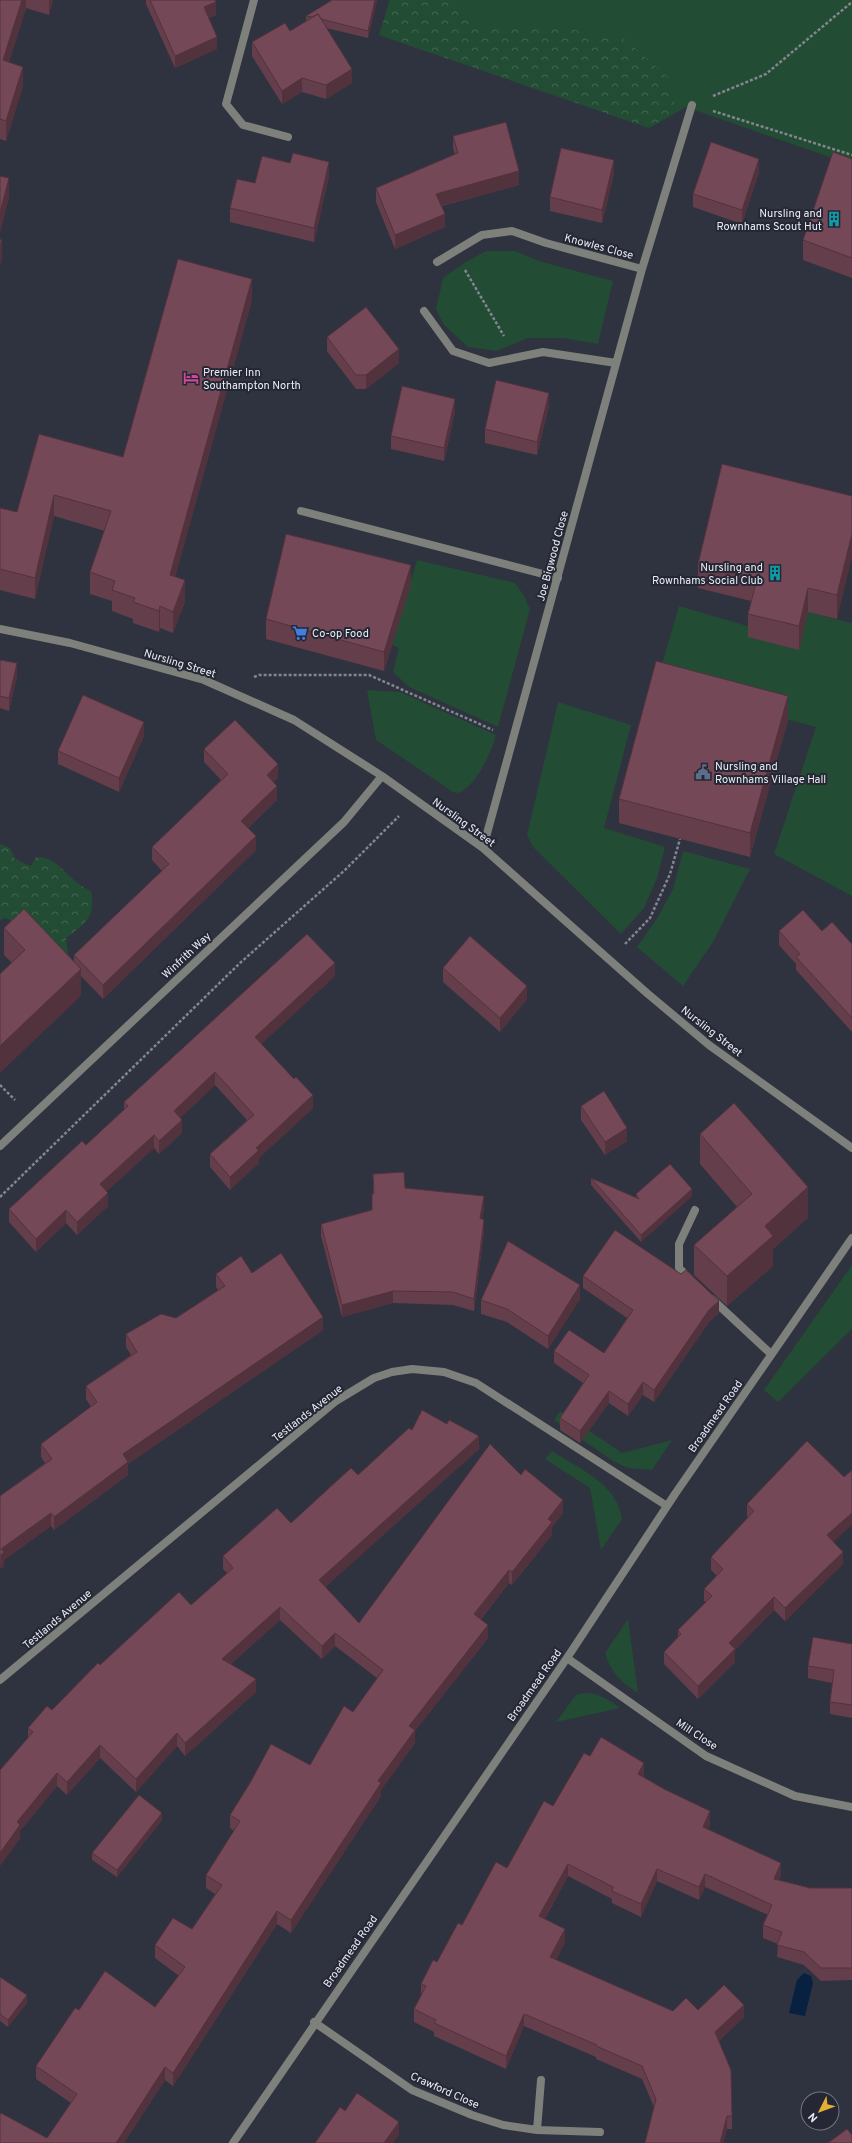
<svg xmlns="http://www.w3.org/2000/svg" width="852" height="2143" viewBox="0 0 852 2143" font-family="Overpass,sans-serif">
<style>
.green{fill:#234c34}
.forest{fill:url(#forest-crowns)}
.water{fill:#092140}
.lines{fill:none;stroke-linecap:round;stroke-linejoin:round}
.path{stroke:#838691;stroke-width:2.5;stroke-dasharray:3 2;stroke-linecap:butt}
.lane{stroke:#7e817b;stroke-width:8}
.street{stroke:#7e817b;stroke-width:8}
.wall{fill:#653e4b}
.shaded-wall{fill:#52323d}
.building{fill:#754857;stroke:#52323d}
.labels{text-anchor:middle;stroke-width:4;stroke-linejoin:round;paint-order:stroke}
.poi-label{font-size:11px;fill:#eaecf5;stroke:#252834;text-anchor:start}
.street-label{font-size:11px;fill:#eaecf5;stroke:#252834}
</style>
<defs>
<pattern id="forest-crowns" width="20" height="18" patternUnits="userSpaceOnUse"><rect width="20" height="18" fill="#234c34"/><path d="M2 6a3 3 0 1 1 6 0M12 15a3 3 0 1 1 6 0" fill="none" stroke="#436652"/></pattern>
</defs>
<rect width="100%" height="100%" fill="#2f323f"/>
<path class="green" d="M390,0H852V165L686,107L649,128L379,35Z
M486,251H515L539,261L613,281L598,344L563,338H528L497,351L468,347L444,325L436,309L443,278L464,263Z
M417,560L515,583L523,594L530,609L498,727L409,687L393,672L399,648L392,645Z
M679,606L751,627L799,649L808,612L851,623L852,621V896L774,854L816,727L656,685Z
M367,690L400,692L496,735C490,755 478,783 459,793L453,792L376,740Z
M558,702L631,725L604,828L665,847L657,878L644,908L621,934L533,847L527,835Z
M683,851L750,869L713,942L683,986L637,947L658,917L673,889Z
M852,1265V1329L778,1402L764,1390Z
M560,1411L622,1453L672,1440L652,1470L628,1468L613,1461L554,1420Z
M552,1451C578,1468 618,1484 622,1519L601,1550L590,1488L545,1459Z
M628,1619L638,1693C621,1682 611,1673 605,1653Z
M585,1693C599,1693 609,1700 620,1708L556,1722L576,1695Z"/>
<path class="forest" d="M390,0H454L480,27L554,26L626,40L668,77L677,112L649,128L379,35Z
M0,844L10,848L15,859L31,866L36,857C55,857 61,869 75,881C79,885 85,888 91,891C96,917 85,924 66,938L68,954L64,969L32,933L6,918L0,920Z"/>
<path class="water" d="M804,1973L811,1976L813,1983L805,2016L789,2013L797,1980Z"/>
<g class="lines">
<path class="path" d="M713,96L766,74L852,2
M713,111L852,155
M465,270L504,336
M254,677L259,675H369L493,730
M625,944L650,918L670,874L680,839
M0,1085L15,1100
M0,1197L240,963L345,870L399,816"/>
<path class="lane" d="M301,511L558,578
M690,1279L679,1268V1244L695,1210
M712,1299L771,1354"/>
<path class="street" d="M254,0L226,104L243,125L288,137
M437,262L482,235L512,231L546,243L642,269L692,105
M424,311L453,351L489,363L543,352L616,363
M0,629L70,643L204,680L294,720L382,776L483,848L648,994L709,1045L852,1148
M483,848L642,269
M0,1146L344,822L382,776
M567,1658L706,1756L795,1796L852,1807
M0,1680L336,1401L374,1378L392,1372L412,1369L444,1372L476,1383L667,1506
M314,2022L412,2090L472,2115L503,2125L537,2130L600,2132
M537,2130L541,2080
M233,2143L567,1658L675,1494L852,1238"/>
</g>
<path class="wall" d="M0,0H53L49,15L26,8L9,62L23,86L6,141L0,139Z
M146,0H150L216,15L209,18L217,49L175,68L146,4Z
M377,0L368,38L326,28L352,83L326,99L302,92L282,104L252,56V42L290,31L306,21V16Z
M453,136L519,185L442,206L445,227L395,249L376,202V188L455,154L453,149Z
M852,159V278L803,260V240Z
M759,172L742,224L693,207V194Z
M614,174L602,223L550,211V197Z
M329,176L314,242L230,222V208L255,183Z
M252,300L175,577L185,602L173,633L160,628L159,632L133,623V619L112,611V601L90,594V572L105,531L54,516L35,599L0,590V508L17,512L123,457Z
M327,337L399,363L366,389H356L327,351Z
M549,406L537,455L485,443V429Z
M455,412L444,461L391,449V436Z
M852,496L837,619L808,612L799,650L748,637V614L751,601L698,588V564Z
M411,584L384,671L266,639V619Z
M0,660L17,676L9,711L0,708Z
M788,720L750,857L619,823V799Z
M144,736L119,792L58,764V751Z
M204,749L278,778L273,782L277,800L248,828L256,850L103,999L81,976V996L12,963L4,955V928L74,962V955L162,871L152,860V847L221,780L204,762Z
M779,931H822L852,944V1032L796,970V964L779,945Z
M443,968L527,999L500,1032L443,982Z
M335,976L261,1044L313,1108L259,1158V1163L230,1190L210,1167V1154L247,1120L215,1085L180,1118L182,1133L159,1154L154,1148L107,1191L108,1206L77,1235L66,1223L36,1252L9,1222V1209L86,1145L124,1110V1102Z
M581,1106L627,1141L605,1155L581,1120Z
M700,1134L808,1218L773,1249V1266L727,1306L694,1275V1245L737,1207L700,1164Z
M373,1174L405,1188L484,1208L482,1219L484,1232L474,1311L453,1305L393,1303L342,1317L321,1236V1224L372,1210V1194H373Z
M591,1178L636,1198V1194L692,1196L641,1242L591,1185Z
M252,1273L323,1330L128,1464V1475L54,1530L51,1526L4,1560V1566L0,1569V1496L45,1463L41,1457V1444L91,1407L86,1399V1386L131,1355L126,1347V1334L176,1318L218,1290L216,1287V1274Z
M583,1276L719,1313L709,1322L654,1402L643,1395L628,1416L609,1403L580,1443L560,1430V1418L583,1383L554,1363V1351L604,1353L627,1318L583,1288Z
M580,1299L548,1349L507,1322L481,1314V1300Z
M412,1430L479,1449L325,1587L359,1623L521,1475L563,1513L552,1527V1535L512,1585L509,1583L481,1619L488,1638L415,1731V1743L381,1790V1796L291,1933L277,1924L173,2086L165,2080L124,2143H0L47,2138L71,2103L36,2079V2066L79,2010L155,2007L179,1976L155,1958V1945L192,1929L215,1894L206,1888V1875L234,1831L230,1828V1815L310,1765L353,1712L377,1678L335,1646L322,1659L280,1620L231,1664L256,1692L185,1756L177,1746L136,1792L100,1758L67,1795L57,1786L20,1831V1838L0,1866L28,1738V1728L52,1710L100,1665L191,1605L227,1573L223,1569V1556L291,1523L358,1475Z
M747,1504L833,1542L843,1564L785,1621L774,1610L735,1650V1662L698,1699L664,1664V1652L678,1637V1630L706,1602L704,1601V1589L717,1576L711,1570V1557L748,1518L747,1516Z
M852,1644V1718L830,1714V1702L832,1683L808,1678V1666Z
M590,1756L644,1776V1777L710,1824L708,1829L781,1875L779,1880L810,1888H852V1980L821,1981L804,1965L777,1957L778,1944L763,1938V1925L768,1915L705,1887L699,1900L657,1881L641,1917L612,1903V1899L568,1876L545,1919L565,1942L556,1960L673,2011L698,2010L744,2017L719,2041L732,2116V2129H727L723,2143H645L654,2107L642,2079L596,2059V2057L524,2026L506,2069L434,2036V2032L414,2022V2009L421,1996V1984L437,1962L462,1925L507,1868Z
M162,1820L117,1877L92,1860V1853Z
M0,1977L27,2003L8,2027L0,2021Z"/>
<path class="shaded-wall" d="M22,0H26V8L3,80V60Z
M49,0H53L49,15Z
M375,0H377L368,38V31Z
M216,2V15L204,20V7Z
M217,37V49L175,68V56Z
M23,67V86L6,141V121Z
M352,69V83L326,99V85Z
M302,78V92L282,104V91Z
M759,159V172L742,224V210Z
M614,160V174L602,223V210Z
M329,162V176L314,242V228Z
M519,171V185L436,207V194Z
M9,178V198L0,233V213Z
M445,214V227L395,249V235Z
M2,240V259L0,267V247Z
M252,279V300L170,596V575Z
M399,349V363L366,389V375Z
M549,393V406L537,455V442Z
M455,399V412L444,461V448Z
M54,495V516L35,599V578Z
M852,534V558L837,619V595Z
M411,565V584L384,671V652Z
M185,580V602L173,633V612Z
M808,588V612L799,650V626Z
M160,606V628L159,632V611Z
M17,663V676L9,711V698Z
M788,696V720L750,857V833Z
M144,722V736L119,792V778Z
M278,764V778L267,788V775Z
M277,786V800L241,834V821Z
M256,836V850L103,999V985Z
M335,963V976L255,1050V1037Z
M81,969V996L0,1073V1046Z
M527,986V999L500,1032V1018Z
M215,1072V1085L174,1124V1111Z
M313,1095V1108L259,1158V1163L230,1190V1177L256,1148Z
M182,1120V1133L159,1154V1141Z
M627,1128V1141L605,1155V1142Z
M154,1135V1148L100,1198V1184Z
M808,1187V1218L773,1249V1266L727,1306V1276L765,1226Z
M692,1189V1196L641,1242V1235Z
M108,1193V1206L77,1235V1222Z
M484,1196V1208L480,1231V1218Z
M66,1210V1223L36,1252V1239Z
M484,1220V1232L474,1311V1299Z
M580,1285V1299L548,1349V1336Z
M393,1291V1303L342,1317V1305Z
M719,1301V1313L709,1322L654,1402V1390L709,1310Z
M323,1317V1330L128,1464V1475L54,1530V1517L123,1454Z
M643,1382V1395L628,1416V1404Z
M609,1391V1403L580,1443V1431Z
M479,1436V1449L319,1593V1580Z
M563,1500V1513L552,1527V1535L512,1585V1572L548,1519Z
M51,1513V1526L4,1560V1566L0,1569L1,1549Z
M852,1513V1525L827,1548V1535Z
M843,1552V1564L785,1621V1608Z
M509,1570V1583L474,1627V1614Z
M774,1597V1610L735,1650V1662L698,1699V1686L729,1643Z
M280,1607V1620L222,1672V1659Z
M488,1625V1638L415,1731V1743L381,1790V1796L291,1933V1920L378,1781L409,1726Z
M335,1633V1646L322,1659V1646Z
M256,1679V1692L185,1756V1743Z
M177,1733V1746L136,1792V1779Z
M100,1745V1758L67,1795V1782Z
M644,1763V1776L638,1786V1774Z
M57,1773V1786L20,1831V1838L0,1866V1853L17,1822Z
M710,1811V1824L703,1840V1827Z
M162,1813V1820L117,1877V1870Z
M781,1863V1875L774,1891V1879Z
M568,1864V1876L539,1929V1916Z
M657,1869V1881L641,1917V1904Z
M705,1874V1887L699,1900V1887Z
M277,1911V1924L173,2086V2073Z
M565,1929V1942L550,1970V1957Z
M27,1995V2003L8,2027V2020Z
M744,2005V2017L715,2045V2032Z
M524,2014V2026L506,2069V2056Z
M165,2067V2080L124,2143H116Z
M727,2116V2129L723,2143H720Z
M399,2122V2135L393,2143H384Z"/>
<path class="building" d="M0,0H22L3,60L23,67L6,121L0,119Z
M150,0H215L216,2L204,7L217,37L175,56Z
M332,0H375L368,31L321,19L318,14L312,17L306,16Z
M318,14L352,69L326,85L302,78L282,91L252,42L285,23L290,31Z
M506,122L519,171L436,194L445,214L395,235L376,188L458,153L453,136Z
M711,142L759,159L742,210L693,194Z
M561,148L614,160L602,210L550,197Z
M833,152L852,159V258L803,240Z
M293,153L329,162L314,228L230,208L237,179L255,183L262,156L290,163Z
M0,176L9,178L0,213Z
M0,239L2,240L0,247Z
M178,259L252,279L170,575L185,580L173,612L160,606L159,611L133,602L135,598L112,590L115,581L90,572L111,511L54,495L35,578L0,569V508L17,512L39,434L123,457Z
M366,307L399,349L366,375H356L327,337Z
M496,380L549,393L537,442L485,429Z
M402,386L455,399L444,448L391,436Z
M722,464L852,496V534L837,595L808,588L799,626L748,614L757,579L698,564Z
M286,534L411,565L384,652L266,619Z
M0,660L17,663L9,698L0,696Z
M656,661L788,696L750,833L619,799Z
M83,695L144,722L119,778L58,751Z
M235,720L278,764L267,775L277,786L241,821L256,836L103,985L74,955L169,864L152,847L228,774L204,749Z
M24,909L81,969L0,1046V974L25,950L4,928Z
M803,910L822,931L832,922L852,944V1018L796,957L800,954L779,931Z
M307,934L335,963L255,1037L294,1079L296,1077L313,1095L256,1148L259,1150L230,1177L210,1154L254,1115L215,1072L174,1111L182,1120L159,1141L154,1135L100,1184L108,1193L77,1222L66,1210L36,1239L9,1209L82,1141L86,1145L128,1106L124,1102Z
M470,936L527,986L500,1018L443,968Z
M604,1091L627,1128L605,1142L581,1106Z
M734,1103L808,1187L765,1226L773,1236L727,1276L694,1245L752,1194L700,1134Z
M670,1164L692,1189L641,1235L591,1178L639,1199L636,1194Z
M404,1172L405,1188L484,1196L480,1218L484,1220L474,1299L453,1292L393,1291L342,1305L321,1224L372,1210V1194H374L373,1174Z
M615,1230L681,1274L686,1270L719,1301L709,1310L654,1390L643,1382L628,1404L609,1391L580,1431L560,1418L589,1375L554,1351L569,1330L604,1353L633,1310L583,1276Z
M508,1241L580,1285L548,1336L507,1309L481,1300Z
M281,1253L323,1317L123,1454L128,1462L54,1517L51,1513L1,1549L4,1552L0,1556V1496L52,1459L41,1444L97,1402L86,1386L137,1352L126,1334L161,1314L176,1318L225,1286L216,1274L241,1256L252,1273Z
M422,1410L447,1424L449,1420L479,1436L319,1580L359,1623L490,1444L521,1475L525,1469L563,1500L548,1519L552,1522L512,1572L509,1570L474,1614L488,1625L409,1726L415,1730L378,1781L381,1783L291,1920L277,1911L173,2073L165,2067L116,2143H0V2114L1,2113L47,2138L77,2094L36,2066L75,2008L79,2010L105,1971L155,2007L185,1967L155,1945L173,1918L192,1929L222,1885L206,1875L240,1821L230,1815L250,1783L271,1744L310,1765L344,1706L353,1712L383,1670L335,1633L322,1646L280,1607L222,1659L256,1679L185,1743L177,1733L136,1779L100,1745L67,1782L57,1773L17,1822L20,1825L0,1853V1770L33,1732L28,1728L47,1706L52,1710L98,1663L100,1665L179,1592L191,1605L233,1568L223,1556L277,1508L291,1523L351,1468L358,1475L409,1428L412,1430Z
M807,1441L844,1477L852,1470V1513L827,1535L843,1552L785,1608L774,1597L729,1643L735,1649L698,1686L664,1652L681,1634L678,1630L712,1596L704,1589L723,1569L711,1557L754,1511L747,1504Z
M813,1637L852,1644V1705L830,1702L834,1670L808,1666Z
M601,1737L644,1763L638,1774L664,1789L710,1811L703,1827L781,1863L774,1879L810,1888H852V1968H821L804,1952L777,1945L782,1932L763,1925L772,1905L705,1874L699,1887L657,1869L641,1904L612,1891L613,1887L568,1864L539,1916L565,1929L550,1957L673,2011L686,1998L698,2010L724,1985L744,2005L715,2032L731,2070L732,2116H727L720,2143H645L656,2099L642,2066L596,2046L597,2045L524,2014L506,2056L434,2023L436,2020L414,2009L426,1986L421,1984L433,1960L437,1962L458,1923L462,1925L496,1862L507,1868L544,1801L553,1806L584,1753L590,1756Z
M139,1795L162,1813L117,1870L92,1853Z
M0,1977L27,1995L8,2020L0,2014Z
M357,2093L399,2122L384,2143H315L340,2107L345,2111Z
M847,2129L852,2135V2143H828Z"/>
<defs>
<g id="building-bare" transform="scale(1.2)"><path d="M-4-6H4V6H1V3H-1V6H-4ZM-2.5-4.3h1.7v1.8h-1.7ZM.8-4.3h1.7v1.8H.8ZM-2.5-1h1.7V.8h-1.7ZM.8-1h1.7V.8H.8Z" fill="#0f9aa8" stroke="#252834" stroke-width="2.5" paint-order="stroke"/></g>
<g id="hotel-bare" transform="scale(1.2)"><path d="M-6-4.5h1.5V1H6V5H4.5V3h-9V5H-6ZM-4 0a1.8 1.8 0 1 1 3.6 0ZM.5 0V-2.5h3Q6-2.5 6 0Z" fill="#d1479c" stroke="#252834" stroke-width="2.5" paint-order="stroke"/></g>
<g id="supermarket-bare" transform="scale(1.2)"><path d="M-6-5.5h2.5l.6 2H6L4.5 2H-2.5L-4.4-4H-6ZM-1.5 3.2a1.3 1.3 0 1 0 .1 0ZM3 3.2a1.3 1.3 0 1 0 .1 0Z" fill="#3f7fe0" stroke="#252834" stroke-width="2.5" paint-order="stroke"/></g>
<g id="civic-bare" transform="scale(1.2)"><path d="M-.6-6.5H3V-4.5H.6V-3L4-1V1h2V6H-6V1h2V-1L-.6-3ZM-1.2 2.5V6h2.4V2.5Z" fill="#5c6f8a" stroke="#252834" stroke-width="2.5" paint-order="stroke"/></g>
</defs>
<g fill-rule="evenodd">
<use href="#building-bare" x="834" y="219"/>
<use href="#hotel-bare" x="191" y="378"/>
<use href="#building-bare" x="775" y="573"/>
<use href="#supermarket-bare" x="300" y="633"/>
<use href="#civic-bare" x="703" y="772"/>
</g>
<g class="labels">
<g class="poi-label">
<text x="822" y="217" text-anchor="end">Nursling and<tspan x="822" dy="13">Rownhams Scout Hut</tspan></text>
<text x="203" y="376">Premier Inn<tspan x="203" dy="13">Southampton North</tspan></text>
<text x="763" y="571" text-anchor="end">Nursling and<tspan x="763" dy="13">Rownhams Social Club</tspan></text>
<text x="312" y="637">Co-op Food</text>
<text x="715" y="770">Nursling and<tspan x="715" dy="13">Rownhams Village Hall</tspan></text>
</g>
<g class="street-label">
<text transform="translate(599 246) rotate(15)" y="4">Knowles Close</text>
<text transform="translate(552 556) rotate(-75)" y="4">Joe Bigwood Close</text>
<text transform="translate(180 663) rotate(17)" y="4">Nursling Street</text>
<text transform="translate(464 822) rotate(36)" y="4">Nursling Street</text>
<text transform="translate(186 955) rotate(-43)" y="4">Winfrith Way</text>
<text transform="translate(712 1031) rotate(38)" y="4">Nursling Street</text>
<text transform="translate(307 1413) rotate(-38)" y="4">Testlands Avenue</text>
<text transform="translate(715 1416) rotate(-55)" y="4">Broadmead Road</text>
<text transform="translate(57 1619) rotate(-40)" y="4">Testlands Avenue</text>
<text transform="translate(534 1685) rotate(-55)" y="4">Broadmead Road</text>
<text transform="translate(697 1734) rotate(33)" y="4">Mill Close</text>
<text transform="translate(350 1951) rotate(-55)" y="4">Broadmead Road</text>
<text transform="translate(445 2090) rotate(24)" y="4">Crawford Close</text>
</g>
</g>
<g transform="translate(820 2111) rotate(228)"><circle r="19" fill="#252834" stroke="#747681"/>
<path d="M0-3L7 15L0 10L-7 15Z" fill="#e4ad35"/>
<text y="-6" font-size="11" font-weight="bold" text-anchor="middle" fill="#eaecf5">N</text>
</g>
</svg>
